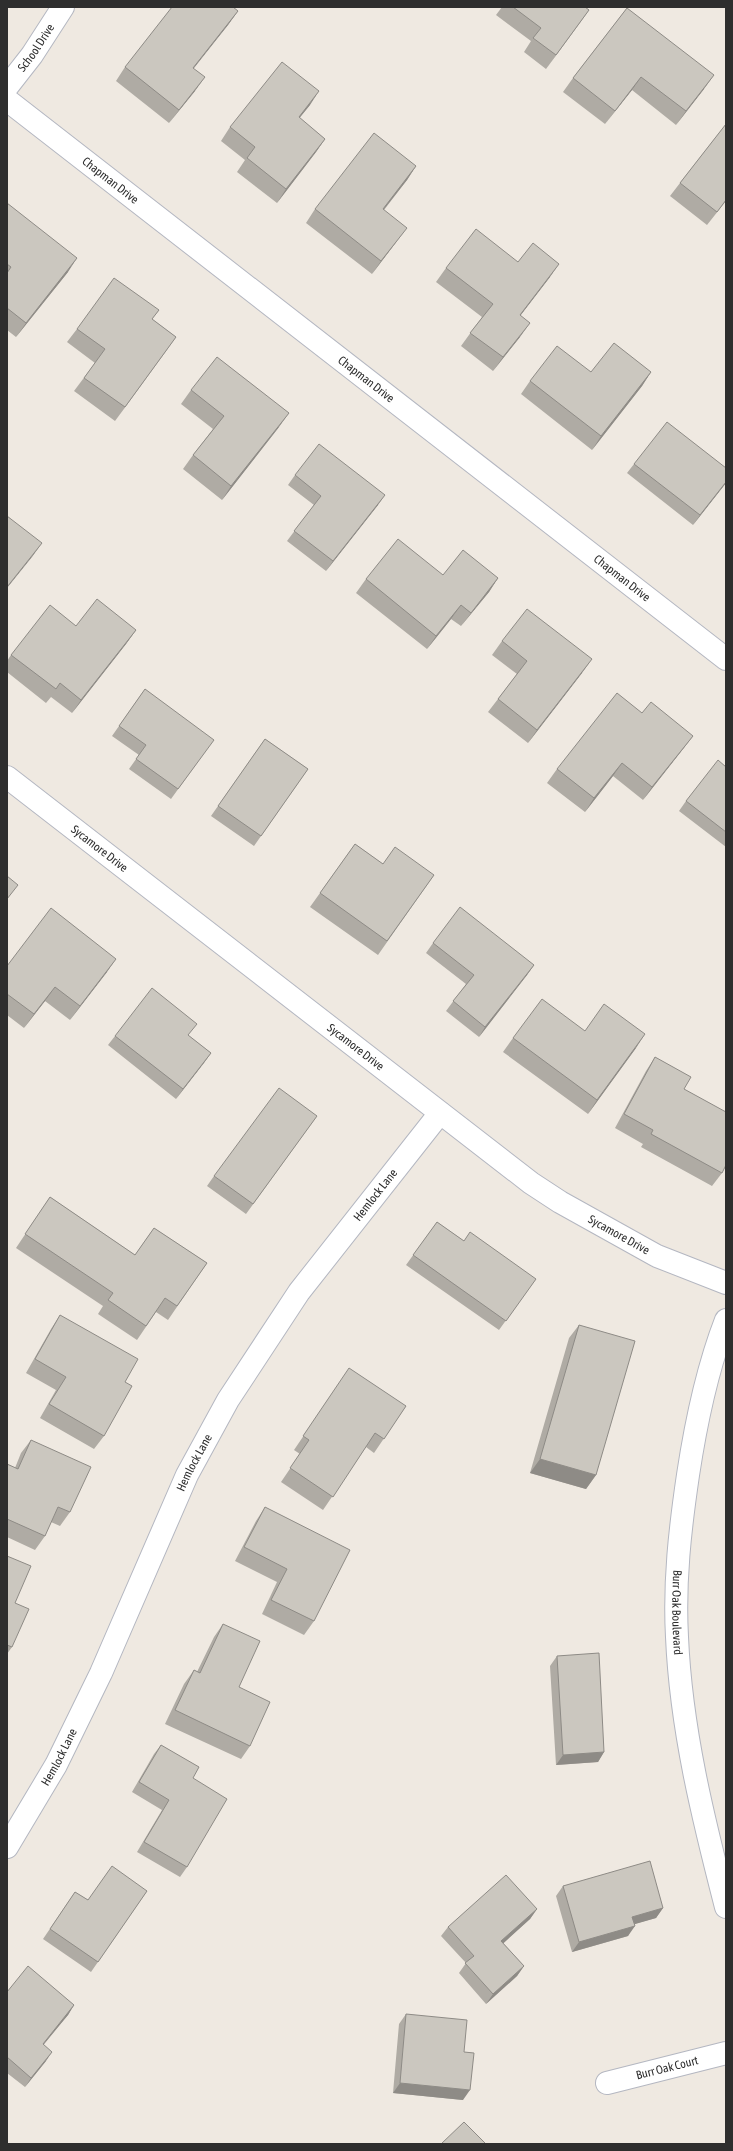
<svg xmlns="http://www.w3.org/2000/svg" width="733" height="2151" viewBox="0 0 733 2151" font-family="'Asap Condensed',sans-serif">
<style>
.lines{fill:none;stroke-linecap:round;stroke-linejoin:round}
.street-casing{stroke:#b4b7c1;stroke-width:24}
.street{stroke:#fff;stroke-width:22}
.wall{fill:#afaba4}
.shaded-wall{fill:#8e8b86}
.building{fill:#cbc7bf;stroke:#8e8b86}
.labels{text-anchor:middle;stroke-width:3;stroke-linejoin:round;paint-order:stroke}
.street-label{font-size:12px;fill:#2e2e2e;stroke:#fff}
</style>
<rect width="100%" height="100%" fill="#efe9e1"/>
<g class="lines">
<g class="street-casing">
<g id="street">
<path id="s1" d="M7,87L32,55L63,7"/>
<path id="s2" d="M7,100L726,659"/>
<path id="s3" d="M7,777L531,1183L560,1202L657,1256L726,1283"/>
<path id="s4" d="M726,1320C707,1369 696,1422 688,1475C680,1529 674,1582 677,1637C681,1729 703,1818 726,1907"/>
<path id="s5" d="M7,1847L56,1765L101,1673L187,1475L228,1400L299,1292L440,1113"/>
<path id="s6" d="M607,2083L726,2053"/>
</g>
</g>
<use href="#street" class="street"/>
</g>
<path class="wall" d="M502,7H585L589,10L546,69L524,52L531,41L496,15Z
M627,8L704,89L676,125L632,90L605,124L563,92L573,78Z
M238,11L228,25L193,68L195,91L169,123L116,81L125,67Z
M310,105L299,118L325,139L316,152L277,203L237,172L245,160L221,141L230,127Z
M726,124V201L707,225L670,196L680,183Z
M416,166L407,180L384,210L397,241L372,274L306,223L315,209Z
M7,203L68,272L16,337L7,330Z
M518,262L550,277L520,316V337L493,371L461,346L482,317L436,282L446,268Z
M159,310L152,319L176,337L115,421L74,391L95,363L67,342L77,329Z
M591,372H651L642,386L592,450L521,394L530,381Z
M191,390L279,427L222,500L183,469L193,455L213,429L181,404Z
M634,464L726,483L693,525L627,473Z
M295,475L378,505L326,571L287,541L314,505L288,485Z
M443,575L498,578L489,592L461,626L451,619L427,649L356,593L366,579Z
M76,626L136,630L126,644L72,713L51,697L46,703L7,672V661L11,655Z
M502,641L582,673L528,743L488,712L498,699L517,674L492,655Z
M145,689L207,749L171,799L129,769L139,755L112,736Z
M642,713L693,736L683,749L643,800L613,776L585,812L547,783L557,769Z
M265,739L308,769L254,846L211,816Z
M726,767V847L679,811L686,801Z
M355,844L383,864L434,875L378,955L310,907Z
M433,943L534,965L527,975L479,1037L446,1011L466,984L426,953Z
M7,966L107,972L70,1020L45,1001L24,1028L7,1015Z
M585,1031L636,1048L588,1114L503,1052L513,1038Z
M115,1036H189L211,1053L176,1099L108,1045Z
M655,1057L684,1089L722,1173L712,1186L641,1147L643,1144L615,1128L646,1071Z
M317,1116L246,1214L207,1186L214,1176Z
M50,1197L135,1255L154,1228L207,1263L168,1320L156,1312L137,1340L98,1314L103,1306L16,1248Z
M437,1222L464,1241L536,1279L499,1330L406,1265Z
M60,1315L104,1436L94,1449L40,1418L56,1390L26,1373L51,1329Z
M579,1325L596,1475L586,1489L530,1473L569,1338Z
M340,1382L406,1406L374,1453L366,1447L323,1510L281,1482L300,1454L294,1450Z
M31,1440L70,1512L60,1526L51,1522L45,1536L35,1550L7,1537V1464L15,1468L21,1453Z
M265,1507L314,1621L304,1635L262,1614L277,1582L235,1561L256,1521Z
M7,1556L15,1603L12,1647L7,1654Z
M223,1624L239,1687L250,1746L241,1759L165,1724L184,1684L194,1670L197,1672L214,1637Z
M557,1656L604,1752L598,1762L556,1765L550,1666Z
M161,1745L193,1778L187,1867L180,1877L137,1852L162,1810L132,1792L154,1754Z
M563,1886L663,1908L656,1918L634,1924L628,1936L572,1952L556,1896Z
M147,1891L91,1972L43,1939L75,1892L88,1900Z
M537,1909L530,1919L503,1943L524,1966L517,1976L486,2004L459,1973L466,1963L441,1936L448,1927Z
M7,1992L74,2005L68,2015L43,2044L46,2061L25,2087L7,2073Z
M406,2014L464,2052L463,2100L393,2093L399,2024Z"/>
<path class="shaded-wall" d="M589,10L579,24L546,69L556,55Z
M238,11L228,25L183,82L193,68Z
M714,75L704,89L676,125L686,111Z
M205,77L195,91L169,123L179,110Z
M641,77L632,90L605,124L615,111Z
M319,91L310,105L289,131L299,117Z
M325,139L316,152L277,203L286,189Z
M416,166L407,180L373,223L383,209Z
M407,228L397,241L372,274L381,261Z
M77,258L68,272L16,337L26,323Z
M559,264L550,277L510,329L520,315Z
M530,323L520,337L493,371L503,357Z
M176,337L166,351L115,421L125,407Z
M651,372L642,386L592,450L601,436Z
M289,413L279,427L222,500L231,486Z
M726,482V483L693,525L700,515Z
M385,495L378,505L326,571L333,561Z
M42,543L32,557L7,588V587Z
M498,578L489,592L461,626L471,613Z
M461,605L451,619L427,649L436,636Z
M136,630L126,644L72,713L81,700Z
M592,659L582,673L528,743L537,730Z
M693,736L683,749L643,800L652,787Z
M622,763L613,776L585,812L594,798Z
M116,959L107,972L70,1020L80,1006Z
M534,965L527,975L479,1037L485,1027Z
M55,987L45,1001L24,1028L34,1014Z
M645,1034L636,1048L588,1114L597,1100Z
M211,1053L204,1063L176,1099L183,1089Z
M540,1459L596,1475L586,1489L530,1473Z
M604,1752L598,1762L556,1765L563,1755Z
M663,1908L656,1918L625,1927L632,1917Z
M537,1909L530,1919L495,1951L501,1941Z
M635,1926L628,1936L572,1952L579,1942Z
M524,1966L517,1976L486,2004L493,1994Z
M74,2005L68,2015L36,2054L43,2044Z
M52,2052L46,2061L25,2087L31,2078Z
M400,2083L470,2090L463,2100L393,2093Z"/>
<path class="building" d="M172,7H233L238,11L193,68L205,77L179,110L125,67Z
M513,7H585L589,10L556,55L533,38L541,28Z
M627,8L714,75L686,111L641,77L615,111L573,78Z
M282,62L319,91L299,117L325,139L286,189L247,158L255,147L230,127Z
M726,124V200L717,212L680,183Z
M374,133L416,166L383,209L407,228L381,261L315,209Z
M7,203L77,258L26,323L7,308V273L11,267L7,264Z
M476,229L518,262L533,243L559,264L520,315L530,323L503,357L470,333L493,304L446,268Z
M114,278L159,310L152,319L176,337L125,407L84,378L105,349L77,329Z
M614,343L651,372L601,436L530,381L557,346L591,372Z
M217,357L289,413L231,486L193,455L224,416L191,390Z
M667,422L726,468V482L700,515L634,464Z
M319,444L385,495L333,561L294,531L321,496L295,475Z
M7,516L42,543L7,587Z
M398,539L443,575L463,550L498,578L471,613L461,605L436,636L366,579Z
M97,599L136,630L81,700L60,683L56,689L11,655L50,605L76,626Z
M527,609L592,659L537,730L498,699L527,661L502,641Z
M145,689L214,740L178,789L136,759L146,745L119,726Z
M617,693L642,713L651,702L693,736L652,787L622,763L594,798L557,769Z
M265,739L308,769L261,836L218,806Z
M718,760L726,767V832L686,801Z
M355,844L383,864L395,847L434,875L387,941L320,893Z
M7,876L18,885L7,899Z
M460,907L534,965L485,1027L453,1001L474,975L433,943Z
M51,908L116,959L80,1006L55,987L34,1014L7,994V966Z
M152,988L197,1024L188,1035L211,1053L183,1089L115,1036Z
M542,999L585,1031L604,1004L645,1034L597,1100L513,1038Z
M655,1057L691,1077L684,1089L726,1112V1165L722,1173L651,1134L653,1130L624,1114Z
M279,1088L317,1116L253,1204L214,1176Z
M50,1197L135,1255L154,1228L207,1263L177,1306L165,1298L146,1326L108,1300L113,1293L25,1234Z
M437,1222L464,1241L470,1232L536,1279L506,1321L413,1255Z
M60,1315L138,1359L125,1382L132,1386L104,1436L49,1404L66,1377L35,1359Z
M579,1325L635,1341L596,1475L540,1459Z
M349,1368L406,1406L384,1439L375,1433L333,1497L290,1468L309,1440L303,1436Z
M31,1440L91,1467L70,1512L58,1507L45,1536L7,1519V1464L18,1469Z
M265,1507L350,1550L314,1621L271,1600L287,1569L244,1547Z
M7,1556L31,1566L15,1603L29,1609L12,1647L7,1645Z
M223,1624L260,1641L239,1687L270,1702L250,1746L175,1710L194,1670L200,1673Z
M599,1653L604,1752L563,1755L557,1656Z
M161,1745L199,1767L193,1778L227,1799L187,1867L144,1842L169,1800L139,1782Z
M650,1861L663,1908L632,1917L635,1926L579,1942L563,1886Z
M112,1866L147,1891L98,1962L50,1929L75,1892L88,1900Z
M506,1875L537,1909L501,1941L524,1966L493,1994L465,1963L474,1956L448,1927Z
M28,1966L74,2005L43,2044L52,2052L31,2078L7,2057V1992Z
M406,2014L467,2020L464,2052L474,2053L470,2090L400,2083Z
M464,2122L486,2144H441Z"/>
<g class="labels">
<g class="street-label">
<text dy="4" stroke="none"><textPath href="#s1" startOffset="49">School Drive</textPath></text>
<text dy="4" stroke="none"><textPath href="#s2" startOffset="131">Chapman Drive</textPath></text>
<text dy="4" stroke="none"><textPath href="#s2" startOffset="455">Chapman Drive</textPath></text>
<text dy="4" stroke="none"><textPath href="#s2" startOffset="779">Chapman Drive</textPath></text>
<text dy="4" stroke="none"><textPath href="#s3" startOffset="117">Sycamore Drive</textPath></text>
<text dy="4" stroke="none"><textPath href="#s3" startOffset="441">Sycamore Drive</textPath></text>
<text dy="4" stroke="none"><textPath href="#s5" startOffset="752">Hemlock Lane</textPath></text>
<text dy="4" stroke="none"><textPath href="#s3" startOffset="765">Sycamore Drive</textPath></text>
<text dy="4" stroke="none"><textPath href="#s5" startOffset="428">Hemlock Lane</textPath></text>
<text dy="4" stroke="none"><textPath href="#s4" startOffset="298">Burr Oak Boulevard</textPath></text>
<text dy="4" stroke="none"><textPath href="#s5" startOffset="104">Hemlock Lane</textPath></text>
<text dy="4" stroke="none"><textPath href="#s6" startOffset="62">Burr Oak Court</textPath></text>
</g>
</g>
<rect width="733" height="2151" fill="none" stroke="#2e2e2e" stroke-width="16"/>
</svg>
